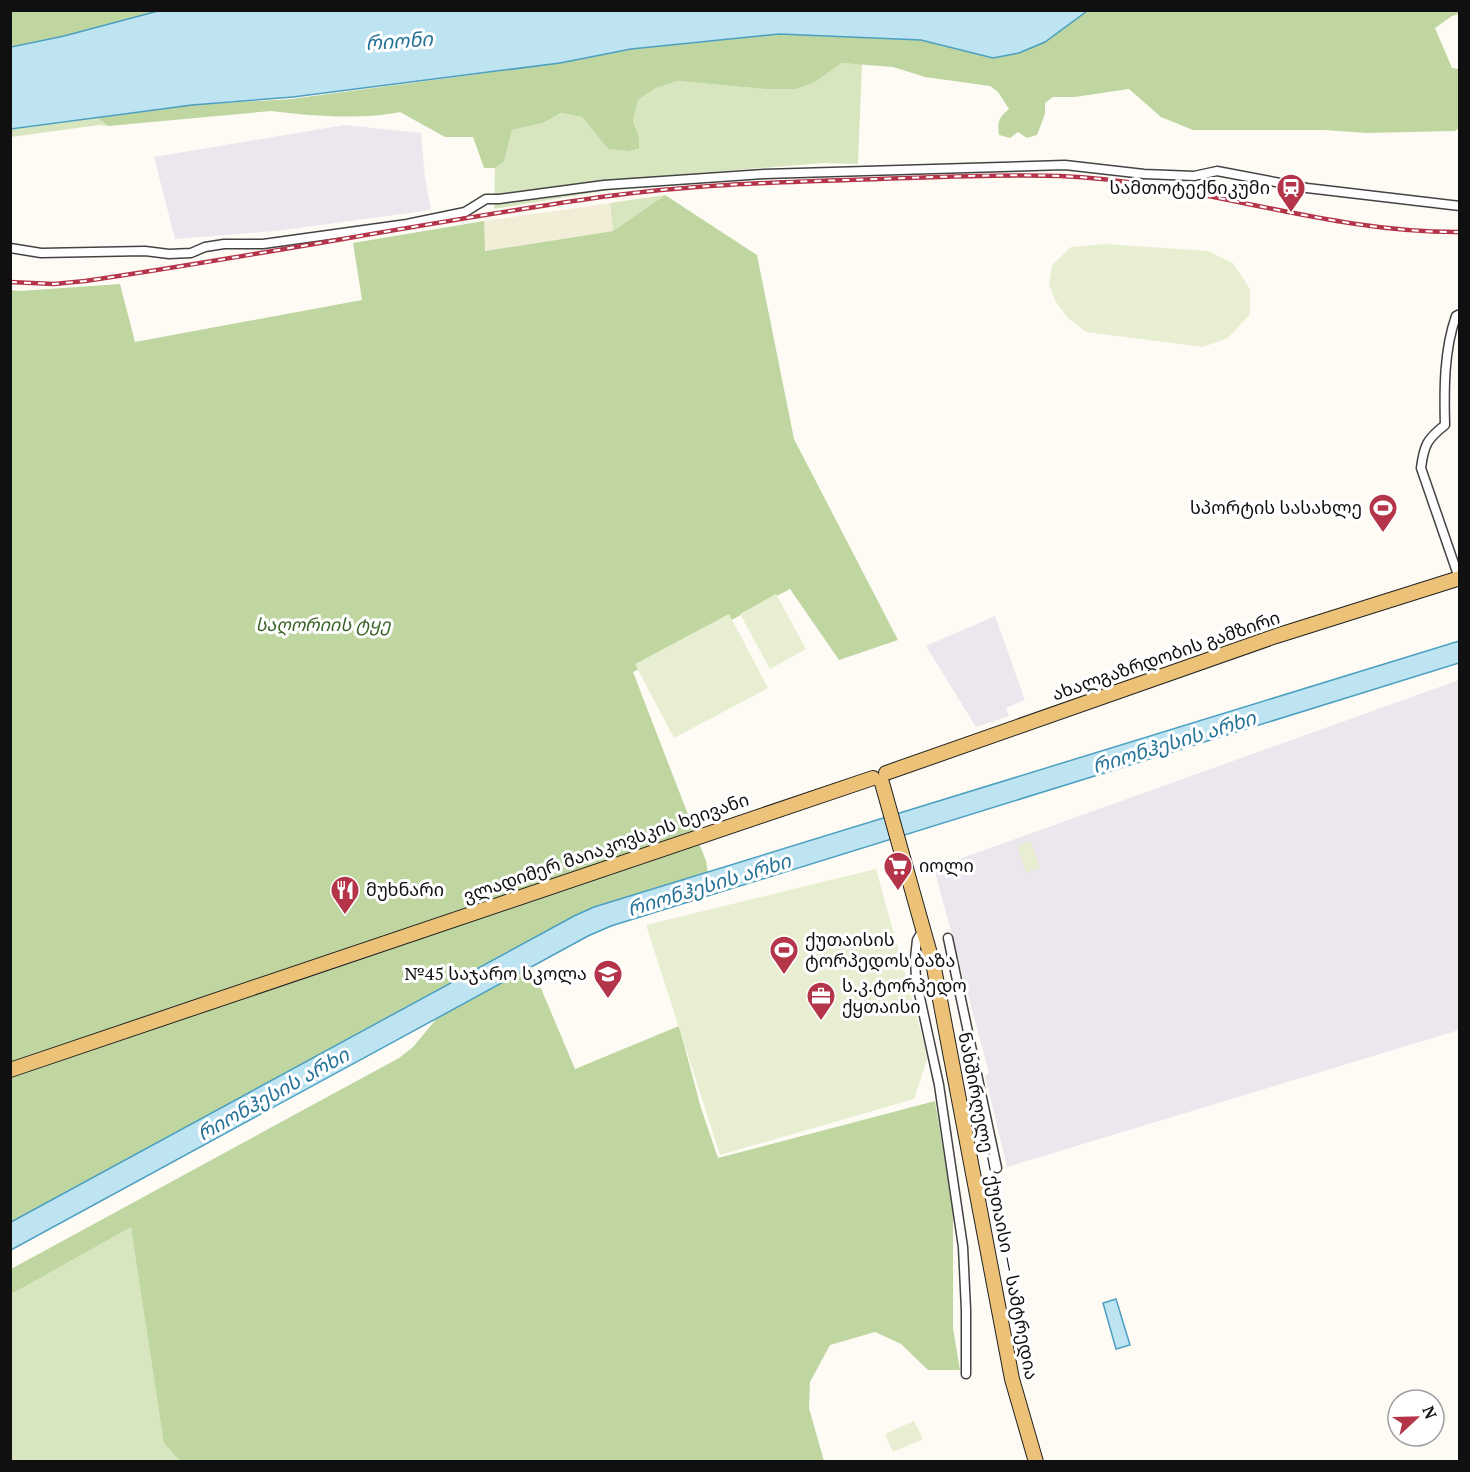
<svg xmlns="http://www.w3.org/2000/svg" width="1470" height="1472" viewBox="0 0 1470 1472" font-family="'PT Serif','Noto Sans Georgian',serif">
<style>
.industrial{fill:#ece6ee}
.farmland{fill:#f2edd6}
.green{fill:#d8e6c0}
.forest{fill:#bfd6a1}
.pitch{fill:#e8eed1}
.water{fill:#bee3f1;stroke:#4b9fc1;stroke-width:1.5}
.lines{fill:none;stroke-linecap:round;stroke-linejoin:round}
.street-casing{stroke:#434343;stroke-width:11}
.primary-casing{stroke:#212121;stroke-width:16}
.street{stroke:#fff;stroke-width:8}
.primary{stroke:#ebc277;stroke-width:14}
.rail-casing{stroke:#b43549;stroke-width:4.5}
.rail{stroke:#fff;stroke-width:2;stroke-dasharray:7;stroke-linecap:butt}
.labels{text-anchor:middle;stroke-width:6;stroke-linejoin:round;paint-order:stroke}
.poi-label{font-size:18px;fill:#101010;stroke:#fff;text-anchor:start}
.park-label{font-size:18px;font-style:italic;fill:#396326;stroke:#fff}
.street-label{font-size:18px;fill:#101010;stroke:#fff}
.water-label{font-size:20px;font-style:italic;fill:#247297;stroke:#fff}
</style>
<rect width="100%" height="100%" fill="#fefbf5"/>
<path class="industrial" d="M344,125L421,133L425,178L431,210L276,231L175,239L154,157Z
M995,616L1025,700L1006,708L1009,716L976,727L926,646Z
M1459,680V1030L1007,1167L985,1076L989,1073L934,868Z"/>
<path class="farmland" d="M610,203L613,231L484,251V221Z"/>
<path class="green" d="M842,63L862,64L858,164L823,163L613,180L610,190L494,209L495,168L504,162L512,130L543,123L561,113L582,117L608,149L628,151L639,149V137L633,121L638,100L656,88L678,81L765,89L815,82Z
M97,117L108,126L99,125L11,137V129Z
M665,195L613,231L610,203Z
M134,1210L469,1462H11V1278Z"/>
<path class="forest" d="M11,11H168H158L64,36L11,47Z
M1087,11H1459V14L1452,16L1435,28L1452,68L1459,69V128L1455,131L1367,133L1324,130H1193L1161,117L1129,89L1075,97H1053L1045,103V114L1037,135L1027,138L1018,132L1010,138L999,135C997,122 999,117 1009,109L998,92L990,86L925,77L893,67L842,63L815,82L796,89H765L678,81L656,88L638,100L633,121L639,137V149L628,151L608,149L582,117L561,113L543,123L512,130L504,162L495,168H484L473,137H445L400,112C362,120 309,116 271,111L108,126L97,117L192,105L291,99L560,63L631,49L779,34L921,40L993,58L1078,17Z
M665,195L757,255L794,439L898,640L839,660L790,589L633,672L706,861L708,873L594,907L574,916L11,1222L10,290L20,291L120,284L135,342L362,300L353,243L484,221L485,251L613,231Z
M532,967L575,1069L679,1026L701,1108L718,1158L935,1101L953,1211V1328L960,1370H928L901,1344L875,1332L830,1345L810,1382L809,1408L824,1461H180L164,1443L131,1227L11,1294V1269L399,1058L413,1047L438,1017Z"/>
<path class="pitch" d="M1104,244L1208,251L1233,263L1250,289V314L1228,338L1203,347L1086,332L1068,318L1056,302L1049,285L1052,265L1071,247Z
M776,594L806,649L770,669L740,614Z
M729,614L768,688L674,738L635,664Z
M1031,841L1040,868L1026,873L1017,846Z
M876,869L928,1057L914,1099L720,1155L646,925Z
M914,1421L923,1439L893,1452L885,1434Z"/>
<path class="water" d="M168,11V10L1087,11L1045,42L1019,53L993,58L921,40L779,34L631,49L560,63L293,97L192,105L11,129V47L64,36L158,11Z
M1459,641V663L611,926L588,936L11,1250V1222L574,916L594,907Z
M1116,1299L1130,1345L1116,1349L1103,1303Z"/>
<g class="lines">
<g class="street-casing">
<path id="street" d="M10,248L41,253L145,251L169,254L191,253L205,247L224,244H263L407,224L465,212L486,199H499L604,185L764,174L1065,165L1144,174L1194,176L1217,171L1307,188L1460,206
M1459,578L1421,468C1424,445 1427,439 1445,425C1444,389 1444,350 1456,316L1460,314
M923,930L917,940L915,958L916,979L939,1085L963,1247L966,1310V1374
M948,938L997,1168"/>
</g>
<g class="primary-casing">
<path id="primary" d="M886,773L1276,636L1460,578
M882,783L934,968L1012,1379L1036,1462
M10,1070L873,778"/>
</g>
<use href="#street" class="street"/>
<use href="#primary" class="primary"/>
<g class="rail-casing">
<path id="rail" d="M10,282L54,284L85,281C257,256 428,222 601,197C693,184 786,182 879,179C939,177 1000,174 1060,176C1194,181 1324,233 1460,232"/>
</g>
<use href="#rail" class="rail"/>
</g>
<defs>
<g id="station-pin" transform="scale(1.5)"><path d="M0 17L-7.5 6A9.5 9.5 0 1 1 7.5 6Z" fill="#b43549" stroke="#fff"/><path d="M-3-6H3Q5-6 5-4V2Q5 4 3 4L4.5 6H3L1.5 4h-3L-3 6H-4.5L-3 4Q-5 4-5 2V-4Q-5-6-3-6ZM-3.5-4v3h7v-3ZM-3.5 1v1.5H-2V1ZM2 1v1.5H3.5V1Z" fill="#fff"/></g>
<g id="stadium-pin" transform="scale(1.5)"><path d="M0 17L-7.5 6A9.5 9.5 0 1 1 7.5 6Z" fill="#b43549" stroke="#fff"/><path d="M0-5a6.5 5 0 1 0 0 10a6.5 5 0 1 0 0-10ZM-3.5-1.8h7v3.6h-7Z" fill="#fff"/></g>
<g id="supermarket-pin" transform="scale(1.5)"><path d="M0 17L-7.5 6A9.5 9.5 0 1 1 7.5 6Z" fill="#b43549" stroke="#fff"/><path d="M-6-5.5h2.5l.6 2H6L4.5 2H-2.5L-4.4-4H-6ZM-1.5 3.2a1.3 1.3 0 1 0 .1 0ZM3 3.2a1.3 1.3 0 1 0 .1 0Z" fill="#fff"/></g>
<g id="restaurant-pin" transform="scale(1.5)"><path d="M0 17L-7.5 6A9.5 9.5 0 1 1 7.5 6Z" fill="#b43549" stroke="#fff"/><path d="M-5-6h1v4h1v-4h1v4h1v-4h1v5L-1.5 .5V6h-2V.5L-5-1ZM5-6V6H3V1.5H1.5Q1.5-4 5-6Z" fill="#fff"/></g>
<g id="school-pin" transform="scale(1.5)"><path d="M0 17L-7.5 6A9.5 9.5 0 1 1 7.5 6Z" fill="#b43549" stroke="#fff"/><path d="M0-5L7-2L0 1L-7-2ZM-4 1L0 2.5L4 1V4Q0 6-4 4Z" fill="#fff"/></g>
<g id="office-pin" transform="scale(1.5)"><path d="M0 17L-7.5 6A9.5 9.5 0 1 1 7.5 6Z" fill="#b43549" stroke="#fff"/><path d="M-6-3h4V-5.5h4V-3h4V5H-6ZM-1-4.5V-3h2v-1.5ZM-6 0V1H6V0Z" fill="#fff"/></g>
</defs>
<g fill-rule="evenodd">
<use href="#station-pin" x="1291" y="188"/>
<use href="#stadium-pin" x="1383" y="508"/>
<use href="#supermarket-pin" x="898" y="866"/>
<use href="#restaurant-pin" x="345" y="890"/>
<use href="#stadium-pin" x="784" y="950"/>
<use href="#school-pin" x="608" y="974"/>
<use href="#office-pin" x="821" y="996"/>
</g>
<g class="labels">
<g class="poi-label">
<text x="1270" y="194" text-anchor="end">სამთოტექნიკუმი</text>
<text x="1362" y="514" text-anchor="end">სპორტის სასახლე</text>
<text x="919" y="872">იოლი</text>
<text x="366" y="896">მუხნარი</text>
<text x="805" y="946">ქუთაისის<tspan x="805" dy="21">ტორპედოს ბაზა</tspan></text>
<text x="587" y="980" text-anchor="end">№45 საჯარო სკოლა</text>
<text x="842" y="992">ს.კ.ტორპედო<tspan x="842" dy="21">ქყთაისი</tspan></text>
</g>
<g class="park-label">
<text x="323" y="631">საღორიის ტყე</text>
</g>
<g class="street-label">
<text transform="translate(1166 656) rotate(-19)" y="6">ახალგაზრდობის გამზირი</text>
<text transform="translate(606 848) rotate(-19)" y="6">ვლადიმერ მაიაკოვსკის ხეივანი</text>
<text transform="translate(998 1206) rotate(79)" y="6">ნახშირღელე — ქუთაისი — სამტრედია</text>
</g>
<g class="water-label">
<text transform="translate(399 41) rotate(-4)" y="7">რიონი</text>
<text transform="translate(1174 742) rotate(-17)" y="7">რიონჰესის არხი</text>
<text transform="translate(709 885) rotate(-17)" y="7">რიონჰესის არხი</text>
<text transform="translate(273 1094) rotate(-29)" y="7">რიონჰესის არხი</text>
</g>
</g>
<rect width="1470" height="1472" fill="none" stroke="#101010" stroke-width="24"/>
<g transform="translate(1416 1418) rotate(68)"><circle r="28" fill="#ffffff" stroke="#9f9f9f" stroke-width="1.5"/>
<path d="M0-4.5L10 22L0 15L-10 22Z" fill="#b43549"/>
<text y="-9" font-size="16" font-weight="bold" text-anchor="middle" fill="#101010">N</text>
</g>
</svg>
